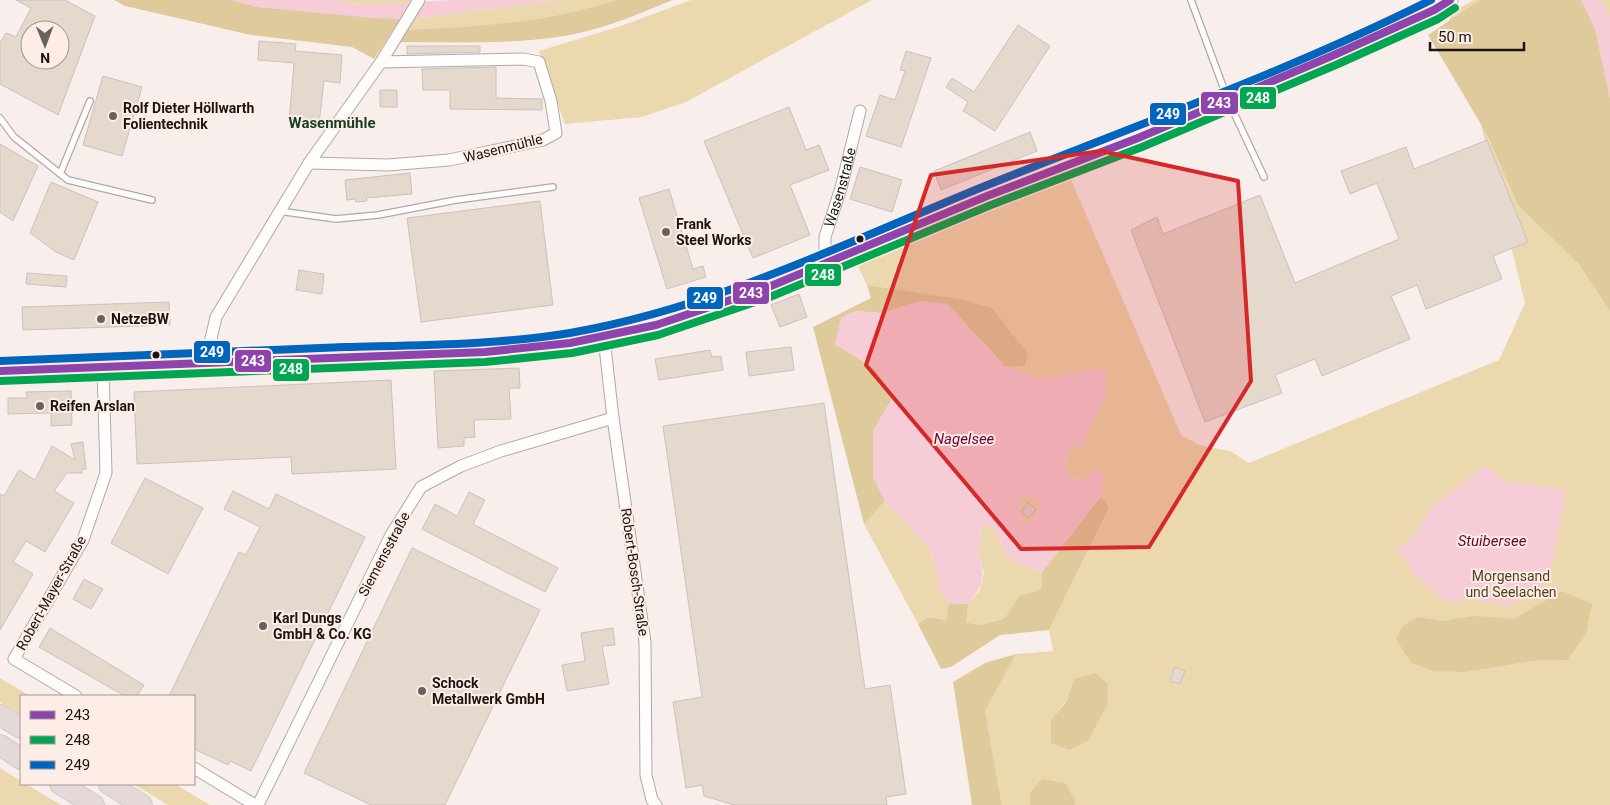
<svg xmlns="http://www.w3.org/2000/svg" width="1610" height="805" viewBox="0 0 1610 805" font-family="Roboto,sans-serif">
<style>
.green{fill:#ebd8af;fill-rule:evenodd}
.forest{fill:#deca9b}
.water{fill:#f6cdd6;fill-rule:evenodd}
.building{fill:#e5d8cd;stroke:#c9c2bf;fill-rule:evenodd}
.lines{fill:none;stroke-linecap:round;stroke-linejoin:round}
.lane-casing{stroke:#b0a9a7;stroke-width:8}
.street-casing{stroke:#b0a9a7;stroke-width:13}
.secondary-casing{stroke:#b0a9a7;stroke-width:17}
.highway-casing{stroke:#cfcac8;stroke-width:22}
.lane{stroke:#fefdfc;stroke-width:5.5}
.street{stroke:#fefdfc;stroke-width:11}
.secondary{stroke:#fefdfc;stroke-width:15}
.highway{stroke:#e4d9d8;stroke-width:20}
.bus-1-casing{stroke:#feede6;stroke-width:11}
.bus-2-casing{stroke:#feede6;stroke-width:11}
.bus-3-casing{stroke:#feede6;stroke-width:11}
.bus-1{stroke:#8e44ad;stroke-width:8}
.bus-2{stroke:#00a651;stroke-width:8}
.bus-3{stroke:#0065bd;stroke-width:8}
.marked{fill:#d62828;fill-opacity:0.2;stroke:#d62828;stroke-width:4;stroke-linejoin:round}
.poi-dot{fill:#68615e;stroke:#feede6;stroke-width:2}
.bus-dot{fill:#1a1412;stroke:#feede6;stroke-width:2}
.labels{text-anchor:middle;stroke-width:4;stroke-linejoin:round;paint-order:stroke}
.poi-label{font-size:14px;font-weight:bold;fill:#1a1412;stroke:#feede6;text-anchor:start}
.street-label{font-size:14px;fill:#1a1412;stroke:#feede6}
.park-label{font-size:14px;fill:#50431f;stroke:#feede6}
.neighbourhood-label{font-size:15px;font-weight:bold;fill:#143c26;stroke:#feede6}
.water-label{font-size:15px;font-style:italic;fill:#6c0236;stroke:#feede6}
.line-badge{stroke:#feede6;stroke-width:2}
.badge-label{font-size:14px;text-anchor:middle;font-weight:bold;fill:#fff}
</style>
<rect width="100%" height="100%" fill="#f8efec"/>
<path class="green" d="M326,0H415L413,3L369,5Z
M559,0H616C548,24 475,27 403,30L411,19Z
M691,0H872L686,102L642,117L565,124L539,51L621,26Z
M1474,0H1610V805H1075V800L1030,793V805H1002L985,711L1016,654L1053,651L1049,630L1109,509L1101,496L1104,475L1087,480L1069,479L1064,464L1071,446L1107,392L1092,369L1041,379L1005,367L1025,366L992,308L961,299L867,285L857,264L988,204L1069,175L1181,435L1199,445L1230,451L1249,463L1499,360L1525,303L1466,64L1477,59L1449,18L1450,13ZM1460,486L1405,560L1398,549L1413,537L1431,508ZM1067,700L1107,706L1088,741L1070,750L1051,720Z
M1031,495L1039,501C1040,513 1034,524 1022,524L1019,504L1022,498Z
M885,501L930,549L937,574L938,588L949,603L946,620L928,617L918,624L864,524Z
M986,525L992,526L1007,555L1016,563L1042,572L1041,590L1020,595L1004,619L979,625L965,622L968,604L980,590L984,573L977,549L983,539L980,531Z
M0,678L30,696H21V715L0,702Z
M0,768L21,781V784H26L61,805H0Z
M133,784H175L210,805H168Z"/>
<path class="forest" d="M114,0H231L258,7L400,19L374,59L352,47L251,35L125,6Z
M616,0H673C638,14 602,30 564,36C508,45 452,42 396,42L403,30C475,27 548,23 616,0Z
M1480,0H1581L1595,29L1610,99V311L1579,264L1518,205L1488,136L1428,35Z
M867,285L961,299L992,308L1028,354L1025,366L1005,367L982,341L921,301L882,313L854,311L835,344L875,369L893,397L873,431V476L885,501L864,524L813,327L871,298Z
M1101,496L1109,508L1049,630L1000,635L951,667L941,669L918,624L928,617L946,620L949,603L968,604L966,622L979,625L1004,619L1020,595L1041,590L1042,572Z
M1562,591L1592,604L1586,634L1567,660H1538L1465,672L1435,671L1411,663L1396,639L1403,626L1418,617L1442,621L1476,616L1514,619Z
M1016,654L985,711L1002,805H972L953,682L985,663Z
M1096,673L1108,684L1107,706L1088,741L1070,750L1051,743V720L1067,701L1074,679Z
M1042,779L1065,783L1075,800V805H1030V793Z"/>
<path class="water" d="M231,0H326L369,5L450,0H559L411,19L372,18L258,7Z
M1581,0H1601L1610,19V99L1595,29Z
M921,301L948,304L1005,367L1041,379L1092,369L1106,371L1107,392L1081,447L1071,446L1064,464L1069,479L1087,480L1091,468L1104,475L1101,496L1042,572L1016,563L1007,555L992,526L986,525L980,531L983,539L977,549C985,575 986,583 968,604L949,603L938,588L937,574L930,549L885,501L873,477V431L893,397L875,369L835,344L841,318L854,311L882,313ZM1031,495L1039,501C1040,513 1035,524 1022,524L1019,504L1022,498Z
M1485,466L1504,481L1566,490L1549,582L1509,606L1473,599L1446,602L1416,576L1397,549L1413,537L1431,508Z"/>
<path class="building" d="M16,0H65L95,16L58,115L0,84V43L6,33L16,37L31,8ZM30,30H60V60H30Z
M1018,25L1050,46L995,131L963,111L968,102L946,87L952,78L974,92Z
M259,41L296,44L295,51L342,55L340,83L324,81L319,124L289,121L294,63L258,60Z
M407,46H480V52L407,54Z
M906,51L931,58L901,147L866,136L880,95L895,100L905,71L900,70Z
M496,67V98L542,99V110L450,109V90H423L422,69Z
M103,76L142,87L122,156L83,145Z
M380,90H397V107H380Z
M789,107L806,150L819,145L829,170L790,185L810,235L753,258L704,141Z
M1030,132L1037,151L941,190L934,171Z
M1487,140L1528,242L1493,256L1502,279L1426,309L1417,285L1391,296L1410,339L1322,376L1315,359L1275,375L1282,393L1205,422L1131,230L1157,217L1163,234L1260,195L1295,283L1399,239L1377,183L1350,194L1341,171L1406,147L1414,169Z
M0,144L38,166L13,221L0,212Z
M860,167L902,180L892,212L850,199Z
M410,173L412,194L366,198L367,201L356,202L355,199L347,200L345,180Z
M51,182L98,202L74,260L56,252L30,233Z
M669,189L693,269L703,266L706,277L667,289L639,198Z
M540,201L553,305L421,322L407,218Z
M299,270L324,274L322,294L296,290Z
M27,273L67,276L66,287L26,284Z
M799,294L807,317L780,327L771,305Z
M169,302L170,325L23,330L22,307Z
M791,347L794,370L749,376L746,352Z
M710,350L712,357L721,356L723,370L659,380L655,359Z
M519,368L520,388H509L511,419L474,420L475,437L464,438V446L438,448L434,371Z
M391,380L396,469L292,474L291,457L137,464L134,392Z
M71,391L72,425L51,426V413L8,414V398H27L26,392Z
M824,403L865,689L890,685L906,794L886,797L887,805H734L704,796L702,785L686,788L673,702L702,697L663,426Z
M83,442L86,469H82V473H67L54,491L74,503L45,552L26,541L13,562L33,574L0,630V494L4,496L19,470L35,480L52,446L75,460L71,444Z
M145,478L203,508L168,574L111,543Z
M233,491L269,509L276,494L365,537L251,771L230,761L228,765L194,749V696H169L239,552L246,555L260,527L224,509Z
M469,492L485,500L473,524L558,568L545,592L422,529L435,504L457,516Z
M1028,503L1036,509L1029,518L1021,512Z
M412,548L540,610L445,805H371L304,773Z
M84,579L103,589L91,609L73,599Z
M50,628L144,685L137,696H125L39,647Z
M613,628L615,645L602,646L609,684L567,691L562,665L585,661L581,633Z
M1175,667L1185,671L1180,684L1170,681Z"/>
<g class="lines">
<g class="lane-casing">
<path id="lane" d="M1191,0L1228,100L1264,177
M0,118L14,137L68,180L152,200
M60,174L90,101
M279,211L336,219L378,215L456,200L553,187"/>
</g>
<g class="street-casing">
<g id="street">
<path d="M309,163L388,165L449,160L543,140L556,133L551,101L539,62L524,59L381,62"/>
<path id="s1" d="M830,263L825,251V237L841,188L860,111"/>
<path d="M604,338L613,418L645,642L646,775L652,800L656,805"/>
<path d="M209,362L210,343L216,317L309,163L381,62L419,0"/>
<path d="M76,696L14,659L83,540L106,473L103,368"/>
<path d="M194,768L255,805"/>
<path d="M258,805L391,535L421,487L461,466L501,451L613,418"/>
</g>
</g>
<g class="secondary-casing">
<path id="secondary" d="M0,371L485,352L570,343L656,325L766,288L987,196L1138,138L1334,55L1434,10L1450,0"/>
</g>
<g class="highway-casing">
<path id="highway" d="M0,715L21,728
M0,745L21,759
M60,784L94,805
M109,784L142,805"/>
</g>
<use href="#lane" class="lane"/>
<use href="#street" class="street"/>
<use href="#secondary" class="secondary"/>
<use href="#highway" class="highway"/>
<g class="bus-1-casing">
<path id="bus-1" d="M0,371L485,352L570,343L656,325L766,288L987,196L1138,138L1334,55L1434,10L1450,0"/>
</g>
<g class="bus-2-casing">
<path id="bus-2" d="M0,381L485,362L572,353L658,335L770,297L991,205L1142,147L1338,64L1438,19L1455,8"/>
</g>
<g class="bus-3-casing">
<path id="bus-3" d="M0,361C115,356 230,352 345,347C420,345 497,345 570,333C714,308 846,243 980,188C1131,127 1285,73 1431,0"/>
</g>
<use href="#bus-1" class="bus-1"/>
<use href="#bus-2" class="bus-2"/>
<use href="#bus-3" class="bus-3"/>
</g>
<path class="marked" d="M1101,151L1238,181L1251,381L1149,547L1021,549L866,365L931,175Z"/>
<g class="poi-dot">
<circle cx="113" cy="116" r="5"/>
<circle cx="666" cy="232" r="5"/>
<circle cx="101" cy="319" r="5"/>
<circle cx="40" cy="406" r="5"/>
<circle cx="263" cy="626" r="5"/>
<circle cx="422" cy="691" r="5"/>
</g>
<g class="bus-dot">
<circle cx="860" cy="239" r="4.5"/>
<circle cx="156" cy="355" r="4.5"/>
</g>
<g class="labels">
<g class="poi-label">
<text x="123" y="113">Rolf Dieter Höllwarth<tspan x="123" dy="16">Folientechnik</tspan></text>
<text x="676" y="229">Frank<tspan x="676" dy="16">Steel Works</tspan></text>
<text x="111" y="324">NetzeBW</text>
<text x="50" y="411">Reifen Arslan</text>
<text x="273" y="623">Karl Dungs<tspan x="273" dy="16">GmbH &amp; Co. KG</tspan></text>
<text x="432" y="688">Schock<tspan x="432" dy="16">Metallwerk GmbH</tspan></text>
</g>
<g class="street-label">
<text transform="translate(503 148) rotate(-14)" y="5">Wasenmühle</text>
<text dy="5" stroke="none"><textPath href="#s1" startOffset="79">Wasenstraße</textPath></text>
<text transform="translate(384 554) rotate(-62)" y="5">Siemensstraße</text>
<text transform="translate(635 572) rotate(82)" y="5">Robert-Bosch-Straße</text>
<text transform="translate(51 593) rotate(-61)" y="5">Robert-Mayer-Straße</text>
</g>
<g class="park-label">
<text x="1511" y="581">Morgensand<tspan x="1511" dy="16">und Seelachen</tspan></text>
</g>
<g class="neighbourhood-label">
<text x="332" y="128">Wasenmühle</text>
</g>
<g class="water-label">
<text x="964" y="444">Nagelsee</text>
<text x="1492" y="546">Stuibersee</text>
</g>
</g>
<g class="line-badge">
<rect x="1239" y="86" width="38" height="24" rx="5" fill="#00a651"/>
<rect x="1200" y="91" width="39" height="24" rx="5" fill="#8e44ad"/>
<rect x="1149" y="102" width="38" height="24" rx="5" fill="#0065bd"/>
<rect x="804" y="263" width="38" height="24" rx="5" fill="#00a651"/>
<rect x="732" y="281" width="38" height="24" rx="5" fill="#8e44ad"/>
<rect x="686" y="286" width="38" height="24" rx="5" fill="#0065bd"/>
<rect x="193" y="340" width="38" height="24" rx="5" fill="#0065bd"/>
<rect x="234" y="349" width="38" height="24" rx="5" fill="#8e44ad"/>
<rect x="272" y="358" width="38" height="24" rx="5" fill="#00a651"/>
</g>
<g class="badge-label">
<text x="1258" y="103">248</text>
<text x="1219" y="108">243</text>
<text x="1168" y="119">249</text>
<text x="823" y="280">248</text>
<text x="751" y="298">243</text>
<text x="705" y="303">249</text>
<text x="212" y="357">249</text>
<text x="253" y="366">243</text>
<text x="291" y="374">248</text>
</g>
<rect x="20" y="695" width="175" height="90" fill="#feede6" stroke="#a39691"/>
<rect x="30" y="711" width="25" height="8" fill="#8e44ad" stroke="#a39691"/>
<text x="65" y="720" font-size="15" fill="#1a1412">243</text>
<rect x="30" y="736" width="25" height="8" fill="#00a651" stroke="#a39691"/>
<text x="65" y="745" font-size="15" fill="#1a1412">248</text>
<rect x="30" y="761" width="25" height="8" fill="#0065bd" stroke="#a39691"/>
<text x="65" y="770" font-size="15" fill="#1a1412">249</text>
<g transform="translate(45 45) rotate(179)"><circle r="24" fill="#feede6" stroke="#a39691"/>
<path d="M0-4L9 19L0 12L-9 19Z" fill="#68615e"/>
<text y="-8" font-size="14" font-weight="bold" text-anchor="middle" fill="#1a1412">N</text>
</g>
<path d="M1430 42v8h94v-8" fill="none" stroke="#1a1412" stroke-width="2.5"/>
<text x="1438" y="42" font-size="15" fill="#1a1412" stroke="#feede6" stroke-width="4" paint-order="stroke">50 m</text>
</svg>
